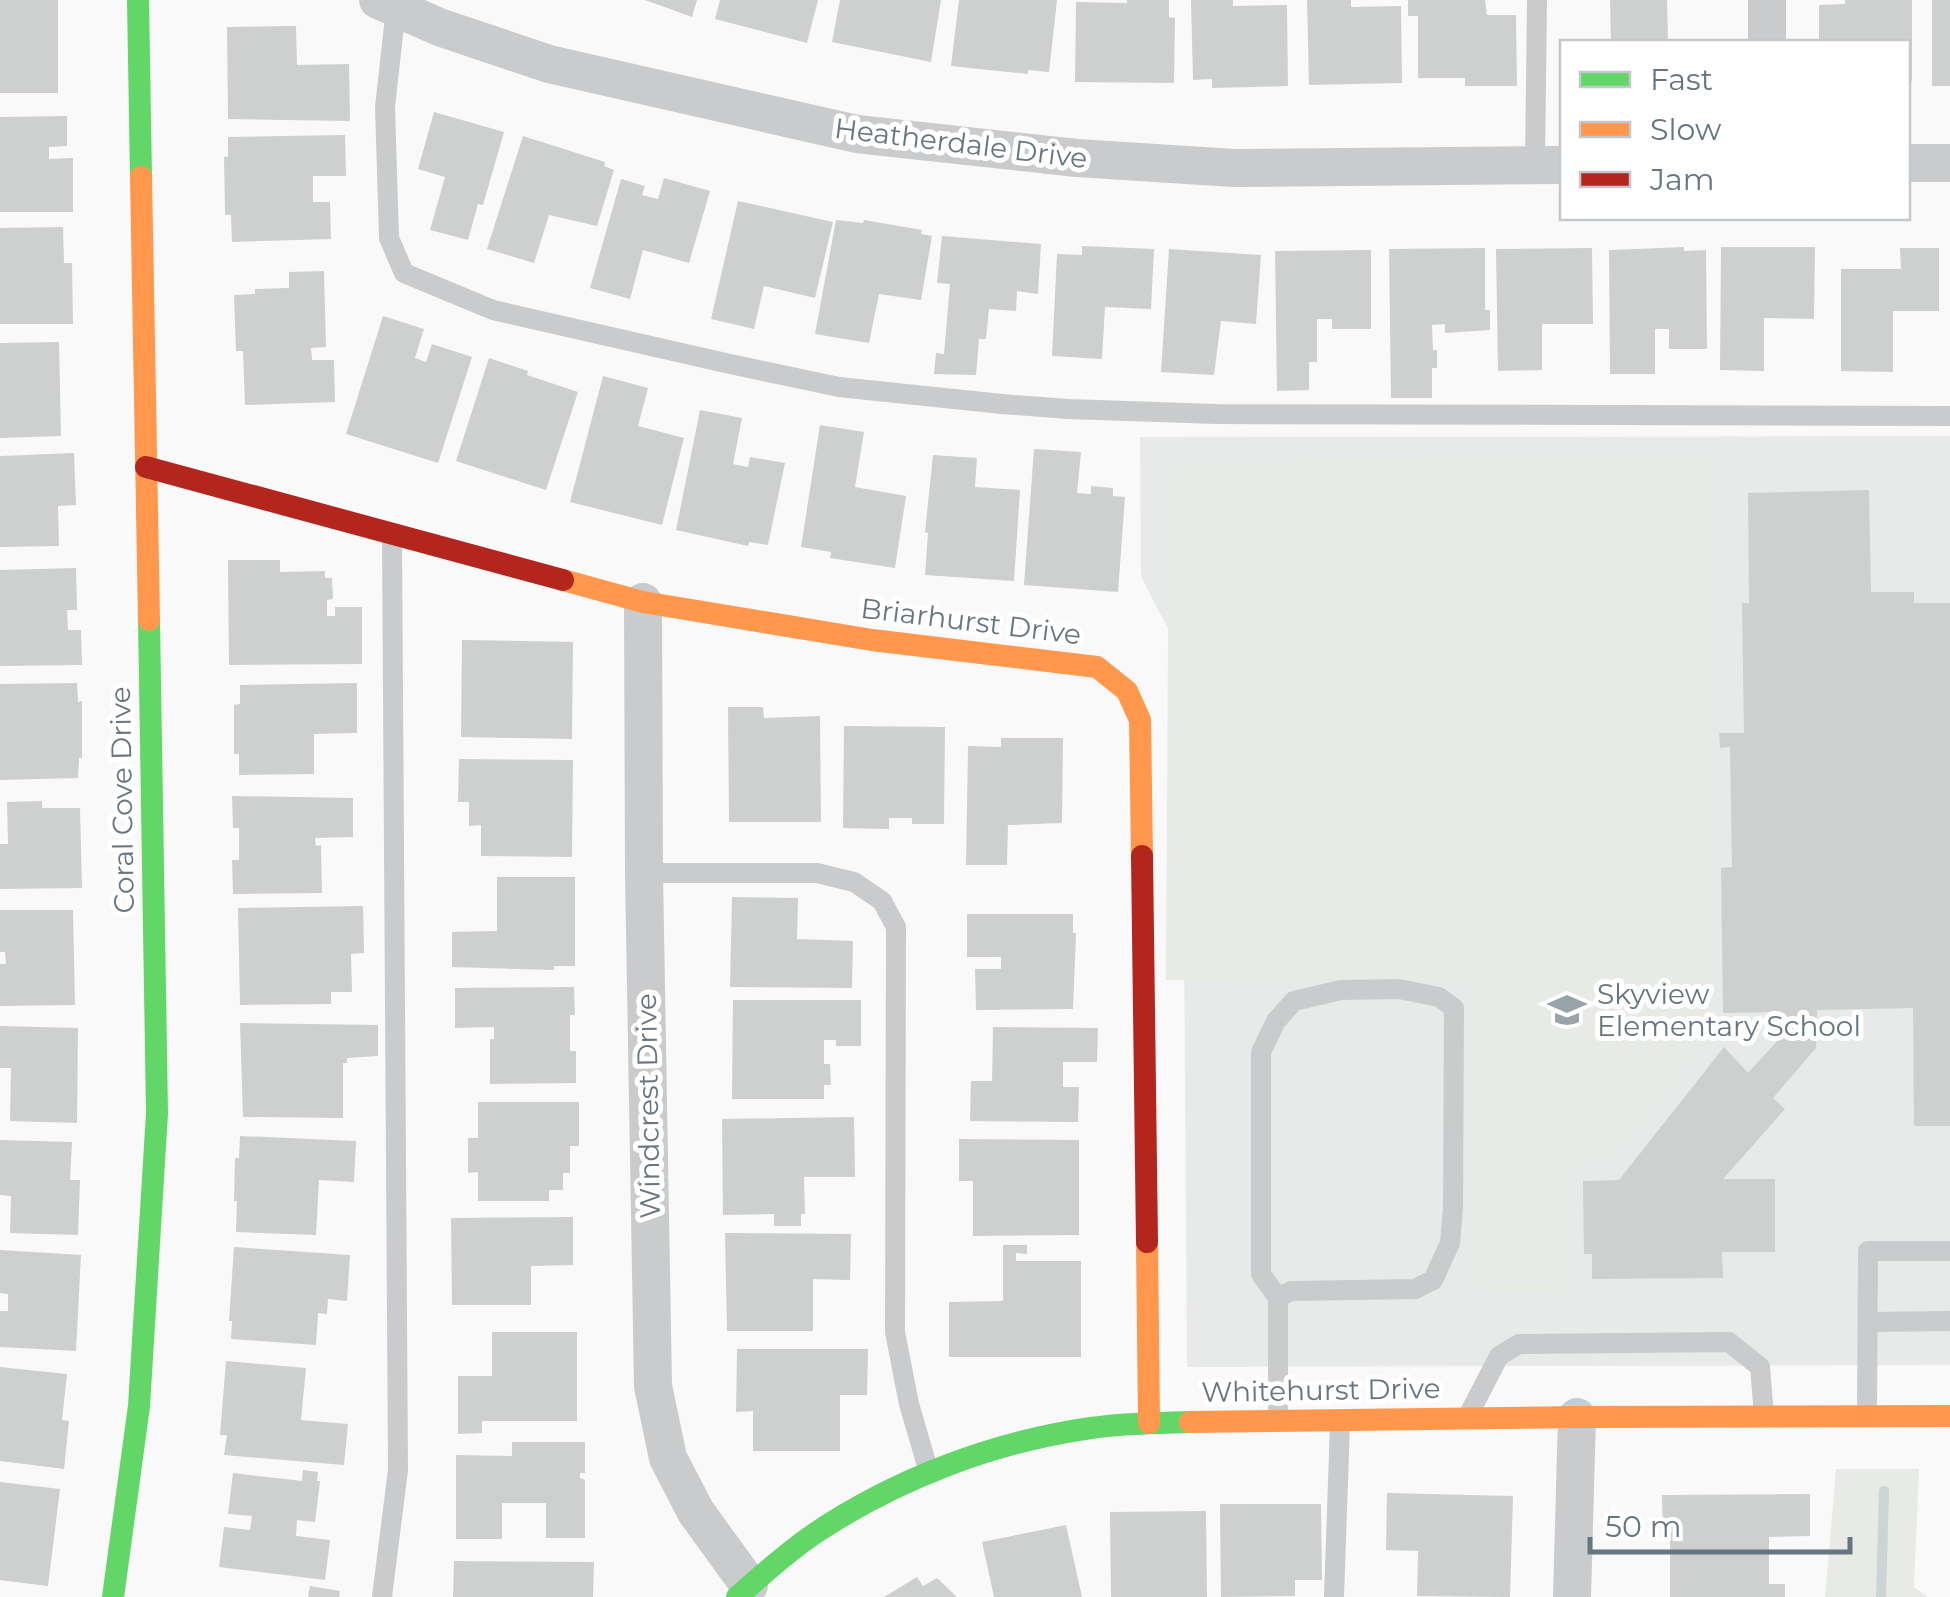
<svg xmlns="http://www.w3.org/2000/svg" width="1950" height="1597" viewBox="0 0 1950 1597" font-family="Montserrat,sans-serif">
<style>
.built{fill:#e8e9e9}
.green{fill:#e8eae6}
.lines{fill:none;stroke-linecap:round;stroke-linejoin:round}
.stream{stroke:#ccd4d6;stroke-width:10}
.building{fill:#ced0d0}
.lane{stroke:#cacbcc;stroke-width:20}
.street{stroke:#cacbcc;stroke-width:38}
.fast{stroke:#63d668;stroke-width:22}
.slow{stroke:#ff974d;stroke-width:22}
.jam{stroke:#b3261e;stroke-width:22}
.labels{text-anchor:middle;stroke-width:10;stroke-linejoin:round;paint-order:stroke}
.street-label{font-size:28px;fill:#667680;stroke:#fff}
.poi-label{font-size:28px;fill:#667680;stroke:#fff;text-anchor:start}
</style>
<rect width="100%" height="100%" fill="#f9f9f9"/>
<path class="built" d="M1950,436V1365L1187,1367L1182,655L1141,577L1140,437Z"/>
<path class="green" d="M1716,456L1711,1038L1610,1160L1570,1167L1569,1293L1473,1291L1475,984L1166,980L1169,462Z
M1836,1469H1919L1914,1587L1928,1597H1825Z"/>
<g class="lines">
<path class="stream" d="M1881,1597L1884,1491"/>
</g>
<path class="building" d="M0,0H58V93H0Z
M645,0H697L692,17Z
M720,0H818L807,43L715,19Z
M840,0H941L931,62L832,42Z
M959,0H1057L1049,72L1028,70V74L951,66Z
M1127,0H1169V17L1175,18L1174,83L1075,82L1076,2L1127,3Z
M1191,0H1233V6L1287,5L1288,86L1212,88V79L1193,80Z
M1307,0H1351V7L1401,6L1402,83L1309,85Z
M1408,0H1485L1487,15H1516L1517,86H1465V78H1418V16H1408Z
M1610,0H1667L1668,42H1611Z
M1845,0H1912V81H1908V42H1819V5L1845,4Z
M1932,0H1950V86H1932Z
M296,26L297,65L349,64L350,121L228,119L227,27Z
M434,112L504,132L483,205L478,204L468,240L430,230L445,177L418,169Z
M67,116V146L49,147V159L73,158V212H0V117Z
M345,135L346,176H313V202H330L331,239L232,242L231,215H225L224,157H228V137Z
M523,136L605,162L604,166L614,170L597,226L549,215L534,263L487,249Z
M664,178L710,191L689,263L643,250L630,299L590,288L621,179L645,186L642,195L658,199Z
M738,201L833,222L815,298L764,286L754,329L711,319Z
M836,220L863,223L864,220L922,230L921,234L932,236L921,300L879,294L869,343L815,334Z
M63,227L64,263H72L73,324H0V228Z
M942,236L1041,244L1038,294L1017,291L1016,311L989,309L986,339H979L976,375L934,374L936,353L944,354L950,284L937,283Z
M1082,246L1154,249L1151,309L1105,307L1102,359L1052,356L1057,254L1082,255Z
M1684,247V251L1706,250L1707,349H1669V329H1655V374H1610L1609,250Z
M1721,247H1815L1814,319L1764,318V371L1720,370Z
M1485,248V310H1490V330L1445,333V324L1432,325L1433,350H1437V368H1432V398H1391L1389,249Z
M1592,248L1593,324H1542V370L1498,371L1496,249Z
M1900,248H1939V311H1893V372L1841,371V269H1901Z
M1169,249L1261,255L1256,324L1221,321L1214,375L1161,372Z
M1371,250V329H1332V319H1317V362H1309V390L1277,391L1275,251Z
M324,271L326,347L311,348L312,360H334L335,402L245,405L243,351H236L234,295L255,294V289L289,288V272Z
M383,316L424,329L415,358L426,362L432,344L472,357L438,463L346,434Z
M59,342L61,436L0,438V343Z
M489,358L528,371L527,375L578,392L546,490L456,461Z
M603,376L648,388L638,426L684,438L662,525L570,502Z
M700,410L742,418L733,464L748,467L750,457L785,463L768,545L749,542L748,546L676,530Z
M820,425L864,432L855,487L906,496L895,568L830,558L831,552L801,547Z
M1034,449L1081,452L1077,493L1091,494V486L1113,488V496L1125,497L1118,592L1024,585Z
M74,453L76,505L58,506L59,546L0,547V456Z
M933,455L977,458L975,487L1020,490L1014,581L925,575L928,533L925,532Z
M1869,490L1871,592H1914V603H1950V1126H1914L1913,1008L1817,1010L1816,1048L1773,1098L1785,1109L1723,1179H1775V1252H1722L1723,1278L1592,1279V1254H1584L1583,1181L1619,1180L1724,1047L1748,1073L1779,1039V1012L1723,1013L1721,868L1732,867L1730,747L1720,748L1719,733H1744L1742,603H1749L1748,493Z
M228,560H280V572L325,571V578H332L333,599L327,600V616H335V607H362V664L229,665Z
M76,568L77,610H67L68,630H81L82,665L0,666V570Z
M462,640L573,642L572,739L461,737Z
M77,683L78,702L82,701V758H79L78,778L0,780V684Z
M357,683V733L314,734V774L239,775V754H234V705L240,704V685Z
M728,707H763L764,718L820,716L821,822H729Z
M844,726L945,727L944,824H912V818H889V829L843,828Z
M1001,738H1063L1062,823L1008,825L1007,865H966L968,746L1001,747Z
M459,759L573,760L572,857L481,856V825L469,826V802H458Z
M232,796L353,798V837L315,838L316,846L321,845L322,893L233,894L232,860H239V828H233Z
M42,801V808H80L82,888L0,889V844H8L7,802Z
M497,877H575V966H554V970L452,967V932L497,931Z
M732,897L798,898L797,939L853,941L852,988L730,987Z
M363,906L364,953L351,954L352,992H331V1004L240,1005L238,908Z
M0,910H73L75,1005L0,1006V964H6L5,952H0Z
M967,914H1073V933H1076L1073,1009L976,1010L975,969H1001V957H967Z
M574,987L575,1015H570V1051H576V1083L490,1084V1039H494V1027L455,1028V988Z
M733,1000H861V1046H836V1040H824V1064H830L831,1085H824V1099H732Z
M240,1023L378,1025V1056L347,1058V1063H343V1118L243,1117Z
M0,1026L78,1028L77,1123L10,1121L11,1068H0Z
M993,1027L1098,1028L1097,1062H1063V1087H1079L1078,1122L970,1121L971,1081H992Z
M478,1102H579V1146H570V1173H563V1190H549V1201H478V1172L468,1173V1138H478Z
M854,1117L855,1177H804L805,1214H801V1226H774V1214L723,1215L722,1119Z
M240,1136L356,1141L354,1182L319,1180L316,1235L236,1232L237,1201H234L235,1158H239Z
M959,1139L1079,1140V1235L973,1236V1181H959Z
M0,1140L72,1142L70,1180H80L78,1235L10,1233L11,1196L0,1195Z
M573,1217V1265L531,1266V1305H452L451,1218Z
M725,1233L851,1234L850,1280L813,1279V1331H727Z
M1003,1245H1027V1254L1016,1253V1261H1081V1357H949V1302L1003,1301Z
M234,1247L350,1255L347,1301L328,1299L327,1314L318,1313L316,1345L231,1339L232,1321H229Z
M0,1250L81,1255L76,1351L0,1347V1311H8V1294L0,1293Z
M492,1332H577V1421H482V1433L458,1434V1376H492Z
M737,1349H868L867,1395H840V1451H753V1411L736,1412Z
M226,1361L306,1368L301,1420L348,1424L344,1465L224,1455L227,1435H220Z
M0,1367L67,1374L62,1420L69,1421L64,1469L0,1461Z
M512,1442H585V1473H580V1478L585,1480V1538H546V1503H502V1539H456V1455L512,1456Z
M303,1470L318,1472L317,1481H320L315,1522L297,1520L296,1536L330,1540L325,1580L219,1567L224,1527L250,1530L252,1516L228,1514L233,1473L302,1481Z
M0,1482L60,1489L48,1586L0,1580Z
M1387,1493L1513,1496L1510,1597L1417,1596L1418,1551L1386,1550Z
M1810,1494V1536L1769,1537V1584H1785V1597H1670V1535H1663L1662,1495Z
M1220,1504H1321L1322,1580H1295V1596L1221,1597Z
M1206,1511L1207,1597H1111L1110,1512Z
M1066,1525L1082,1597H994L982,1542Z
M454,1561L594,1562L593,1597H453Z
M917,1577L923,1586L937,1578L957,1597H884Z
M310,1586L340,1591L339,1597H308Z"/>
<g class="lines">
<path class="lane" d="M396,8L385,107L389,238L404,273L493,310L730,364L839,387L1002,404L1068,409L1216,414L1950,416
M1535,165L1537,0
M644,873H817L854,882L882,901L896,927L895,1332L909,1404L928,1469
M1868,1322L1950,1321
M1470,1412L1499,1356L1519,1344L1729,1342L1760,1367L1764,1416
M1867,1412L1868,1251H1950
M1278,1420V1298L1291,1291L1415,1289L1433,1280L1450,1243L1453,1208L1454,1008L1439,997L1399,989L1341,990L1294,1001L1276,1021L1261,1052V1274L1278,1298
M382,1597L398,1470L392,539
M1334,1597L1340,1424"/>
<path class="street" d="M378,0L439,27L549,64L857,134L1077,158L1234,168L1562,165
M1767,42V0
M1908,163H1950
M643,602L644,873L653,1386L668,1458L696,1512L749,1585
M1572,1597L1577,1417"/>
<path class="fast" d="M138,0L141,177
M113,1597L139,1406L157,1113L149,620
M737,1597C762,1575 786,1553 814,1534C896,1479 993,1442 1091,1428C1123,1423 1157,1423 1190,1422"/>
<path class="slow" d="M141,177L149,620
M563,580L643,602L872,640L1097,667L1127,691L1140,720L1142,856
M1147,1242L1149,1423
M1190,1422L1577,1417L1950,1416"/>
<path class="jam" d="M146,467L563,580
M1142,856L1147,1242"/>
</g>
<defs>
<g id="school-bare" transform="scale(3)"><path d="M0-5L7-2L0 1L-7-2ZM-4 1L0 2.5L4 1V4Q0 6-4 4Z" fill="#99a4aa" stroke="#fff" stroke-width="2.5" paint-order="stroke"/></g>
</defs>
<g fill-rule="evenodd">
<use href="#school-bare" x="1567" y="1010"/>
</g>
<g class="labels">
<g class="street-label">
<text transform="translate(961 143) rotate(7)" y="10">Heatherdale Drive</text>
<text transform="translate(971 621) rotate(7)" y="10">Briarhurst Drive</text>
<text transform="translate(122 800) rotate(-91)" y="10">Coral Cove Drive</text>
<text transform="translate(648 1106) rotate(-91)" y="10">Windcrest Drive</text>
<text transform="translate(1321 1390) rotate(-1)" y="10">Whitehurst Drive</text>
</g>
<g class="poi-label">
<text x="1597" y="1004">Skyview<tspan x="1597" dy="32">Elementary School</tspan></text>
</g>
</g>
<rect x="1560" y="40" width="350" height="180" fill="#ffffff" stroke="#c2c8cc" stroke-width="2.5"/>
<rect x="1580" y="72" width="50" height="15" fill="#63d668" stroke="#c2c8cc" stroke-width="2.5"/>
<text x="1650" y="90" font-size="30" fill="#667680">Fast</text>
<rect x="1580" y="122" width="50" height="15" fill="#ff974d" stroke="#c2c8cc" stroke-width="2.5"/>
<text x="1650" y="140" font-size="30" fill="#667680">Slow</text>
<rect x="1580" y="172" width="50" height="15" fill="#b3261e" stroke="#c2c8cc" stroke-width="2.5"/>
<text x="1650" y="190" font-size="30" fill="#667680">Jam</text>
<path d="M1590 1537v15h260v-15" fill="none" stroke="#667680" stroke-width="5"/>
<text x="1605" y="1537" font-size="30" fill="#667680" stroke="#ffffff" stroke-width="8" paint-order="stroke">50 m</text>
</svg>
